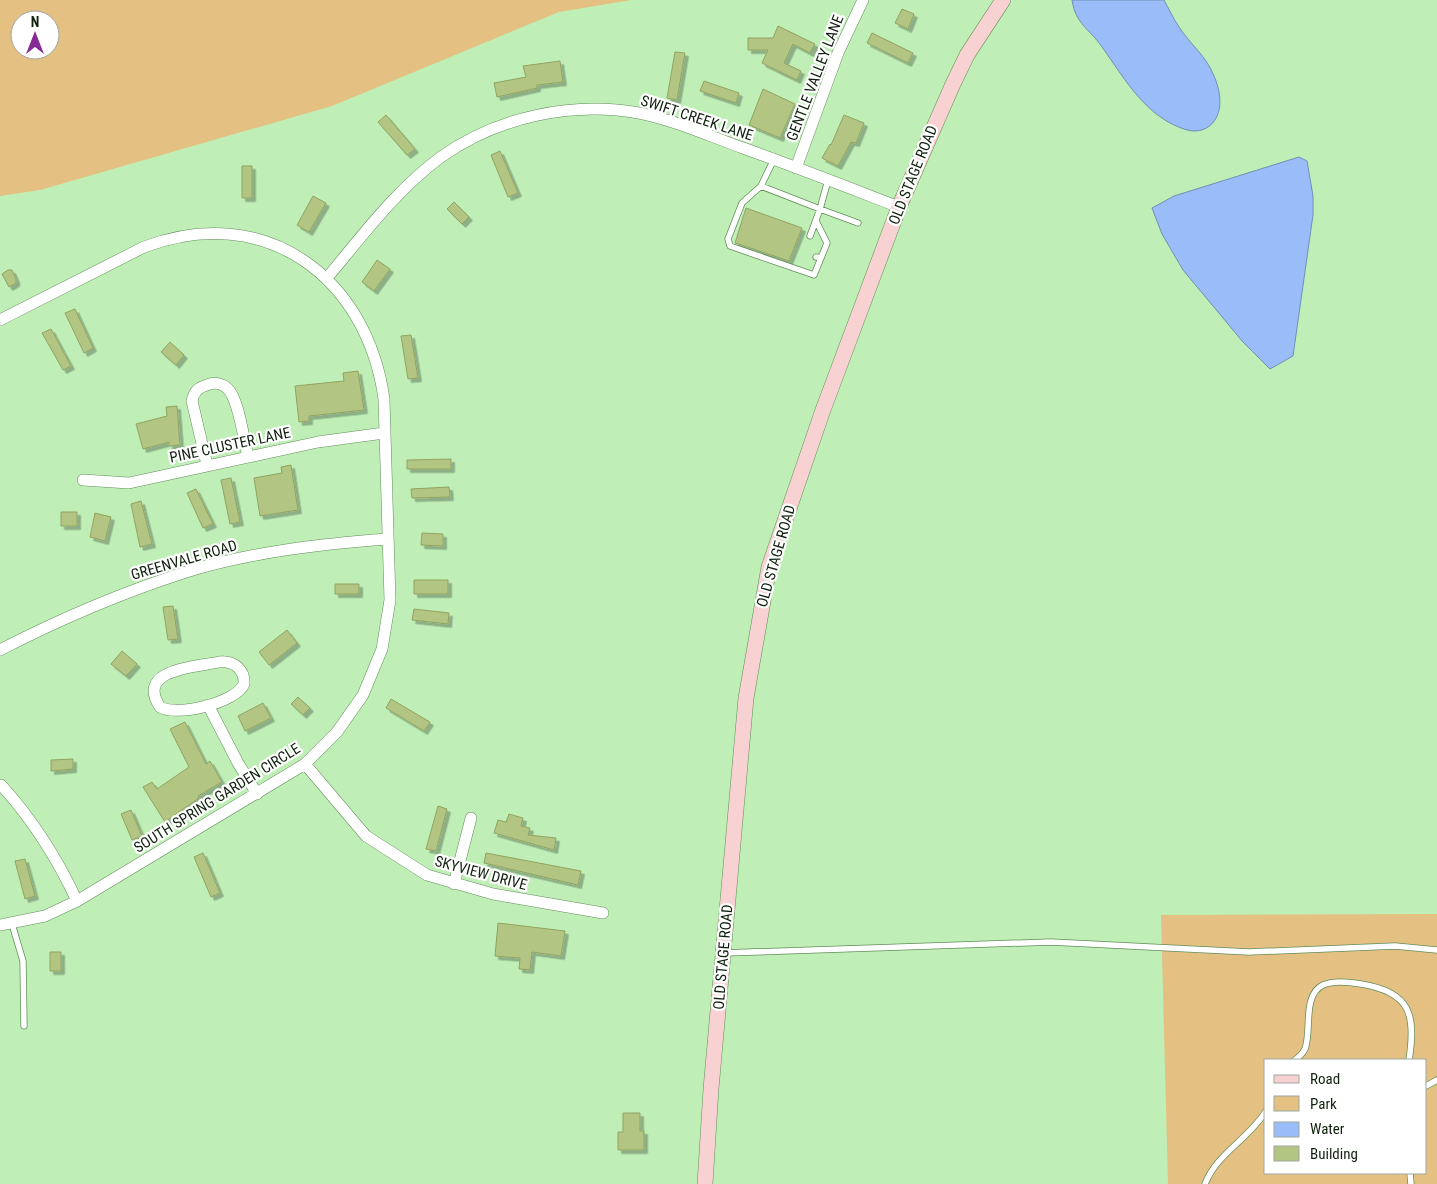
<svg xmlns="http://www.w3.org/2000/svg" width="1437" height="1184" viewBox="0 0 1437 1184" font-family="'Roboto Condensed',sans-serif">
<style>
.green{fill:#e4c082;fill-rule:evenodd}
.water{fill:#9abdfa;stroke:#718eb3}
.building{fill:#b3c583;stroke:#91a361;filter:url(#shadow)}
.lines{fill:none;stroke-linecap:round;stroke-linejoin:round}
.lane-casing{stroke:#618d59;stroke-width:7}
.street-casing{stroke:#618d59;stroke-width:12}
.secondary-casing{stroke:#618d59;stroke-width:16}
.lane{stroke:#fff;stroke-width:5.5}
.street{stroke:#fff;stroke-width:11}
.secondary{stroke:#f8d1d2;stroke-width:15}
.labels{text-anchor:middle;stroke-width:4.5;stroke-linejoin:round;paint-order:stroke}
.street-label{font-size:15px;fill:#10220e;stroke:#fff}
</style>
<defs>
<filter id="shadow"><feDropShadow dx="3.5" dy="3.5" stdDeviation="0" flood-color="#0004"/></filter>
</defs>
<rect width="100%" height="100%" fill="#bfefb6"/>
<path class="green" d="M0,0H631L559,12L332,106L40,190L0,196ZM20,20H50V50H20Z
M1437,914V1184H1168L1161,915ZM1266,1060H1426V1173H1266Z"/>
<path class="water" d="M1072,0H1164C1169,9 1173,18 1179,27C1190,44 1207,57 1214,76C1220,89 1223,108 1215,120C1209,129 1199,133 1187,130C1146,118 1125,79 1102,47C1089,28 1076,25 1072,0Z
M1299,157L1307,161L1313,196V215L1293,356L1270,369L1243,342L1183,270L1162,234L1152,208L1174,196Z"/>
<path class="building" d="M902,9L914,14L908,29L895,23Z
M778,26L815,44L810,53L793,44L784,63L801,71L797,80L762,63L768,50H748V38H773Z
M872,33L913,53L908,63L867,43Z
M675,52L685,53L677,100L667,98Z
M560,61L563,82L537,85V88L497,97L494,83L526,77L523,66Z
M704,81L739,93L736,103L700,91Z
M763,89L795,104L780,138L749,125Z
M386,115L415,149L407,155L378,122Z
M844,115L864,123L856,143L851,142L838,166L822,158L830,144L831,145Z
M500,151L518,193L508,197L491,155Z
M242,166H252V198H242Z
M313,196L326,203L309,232L297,225Z
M454,202L469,217L462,224L447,209Z
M746,208L802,228L789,261L735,243Z
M377,260L390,269L374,291L362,282Z
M8,270H12L16,279V283L9,287L2,274Z
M75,309L93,348L84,353L65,313Z
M51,329L71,366L63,370L42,333Z
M411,335L418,378L408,379L401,336Z
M170,342L184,355L176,365L161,352Z
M358,371L364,410L309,416V421L299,422L295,386L344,381L343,373Z
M177,406L180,445L169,446V442L143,449L136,424L167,416L166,407Z
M451,459V469H407V460Z
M291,465L298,510L260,516L254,478L282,473L281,467Z
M231,478L240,522L230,524L221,480Z
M449,487L450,497L412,498L411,489Z
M196,489L213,524L203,528L187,493Z
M141,501L152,544L140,547L131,504Z
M61,512H77V526H61Z
M95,513L111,517L105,541L90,537Z
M422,533L443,534V546L421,545Z
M414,580H448V594H414Z
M335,584H359V594H335Z
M173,606L178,639L168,640L163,607Z
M414,609L449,613L448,624L412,620Z
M287,630L297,643L269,665L259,652Z
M122,651L137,664L126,676L111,664Z
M298,697L310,708L303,715L291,704Z
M391,699L430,722L424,731L386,708Z
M263,703L271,718L245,731L238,716Z
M185,722L206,764L210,761L222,782L198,796L199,798L165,822L143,787L152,782L157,789L189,767L170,729Z
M73,759V769L51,771V760Z
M438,806L447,809L436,851L426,849Z
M131,810L142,836L132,840L121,814Z
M509,814L523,818L521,826L530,828L528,835L556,838L554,850L494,833L498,820L506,822Z
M203,853L220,893L211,897L194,857Z
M486,853L581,871L578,885L484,863Z
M25,859L35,896L25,899L15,861Z
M498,923L565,931L561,956L532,952L530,970L519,969L520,958L495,956Z
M50,952H61V971H50Z
M623,1113H640V1131H644V1150H618V1132H623Z"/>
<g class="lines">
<g class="lane-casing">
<path id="lane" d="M774,159L761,186L820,209L828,180
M761,186L742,203L728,239L730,246L814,275L821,258
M816,221L827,243L821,258L816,257
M810,236L820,209L858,223
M12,924L23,961L24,1026
M723,953L1051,942L1249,952L1395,946L1437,950
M1295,1060C1299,1057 1303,1053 1305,1049C1312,1031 1302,995 1323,985C1334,980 1350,982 1361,984C1411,992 1416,1015 1409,1060
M1426,1086L1437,1080
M1410,1173L1411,1184
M1205,1184C1217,1153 1249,1139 1266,1111"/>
</g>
<g class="street-casing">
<path id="street" d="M796,168L838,53L863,0
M327,278C362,236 397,189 441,157C497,117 572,101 639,113C674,120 710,136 743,148C796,167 847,187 899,207
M0,320L144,247C265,201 367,277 384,399L390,600L382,649L363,695L337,732L305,764L77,901L45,916L0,925
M207,465L192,401C194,392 197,388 207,385C214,382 222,383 228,389C239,400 244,441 248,457
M83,480L129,483L318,442L384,433
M0,650C60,619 121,593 186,572C251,552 320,544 388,539
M219,662C234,660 245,670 244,684C236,703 176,717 160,707C135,669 196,667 219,662Z
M208,705L238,763L257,794
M305,764L366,836L427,875L493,894L603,913
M1,785C33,820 57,858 77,901
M454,884L471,818"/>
</g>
<g class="secondary-casing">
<path id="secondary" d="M705,1184L711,1089L746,698L769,567L823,410L899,207L953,84L967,55L1003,0"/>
</g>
<use href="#lane" class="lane"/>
<use href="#street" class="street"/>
<use href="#secondary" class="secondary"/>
</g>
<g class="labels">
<g class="street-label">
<text transform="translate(815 78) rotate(-69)" y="5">GENTLE VALLEY LANE</text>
<text transform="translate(697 118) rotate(18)" y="5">SWIFT CREEK LANE</text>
<text transform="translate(913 175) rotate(-68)" y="5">OLD STAGE ROAD</text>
<text transform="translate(230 445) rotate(-12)" y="5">PINE CLUSTER LANE</text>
<text transform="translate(776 556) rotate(-74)" y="5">OLD STAGE ROAD</text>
<text transform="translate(184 560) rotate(-16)" y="5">GREENVALE ROAD</text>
<text transform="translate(217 798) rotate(-32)" y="5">SOUTH SPRING GARDEN CIRCLE</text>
<text transform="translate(481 873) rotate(15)" y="5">SKYVIEW DRIVE</text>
<text transform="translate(723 957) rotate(-85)" y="5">OLD STAGE ROAD</text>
</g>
</g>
<rect x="1264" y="1059" width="162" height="115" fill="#ffffff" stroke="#9fa79f"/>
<rect x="1274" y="1075" width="25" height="8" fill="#f8d1d2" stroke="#9fa79f"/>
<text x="1310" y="1084" font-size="15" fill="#10220e">Road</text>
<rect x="1274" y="1096" width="25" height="15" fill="#e4c082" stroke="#9fa79f"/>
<text x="1310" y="1109" font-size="15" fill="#10220e">Park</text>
<rect x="1274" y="1122" width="25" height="15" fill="#9abdfa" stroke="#9fa79f"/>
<text x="1310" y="1134" font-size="15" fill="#10220e">Water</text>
<rect x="1274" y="1146" width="25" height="15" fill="#b3c583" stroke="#9fa79f"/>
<text x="1310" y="1159" font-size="15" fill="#10220e">Building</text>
<g transform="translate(35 35)"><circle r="24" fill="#ffffff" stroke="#9fa79f"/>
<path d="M0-4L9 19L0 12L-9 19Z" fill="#862b96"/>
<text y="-8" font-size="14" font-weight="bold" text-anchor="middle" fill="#10220e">N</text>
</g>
</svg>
